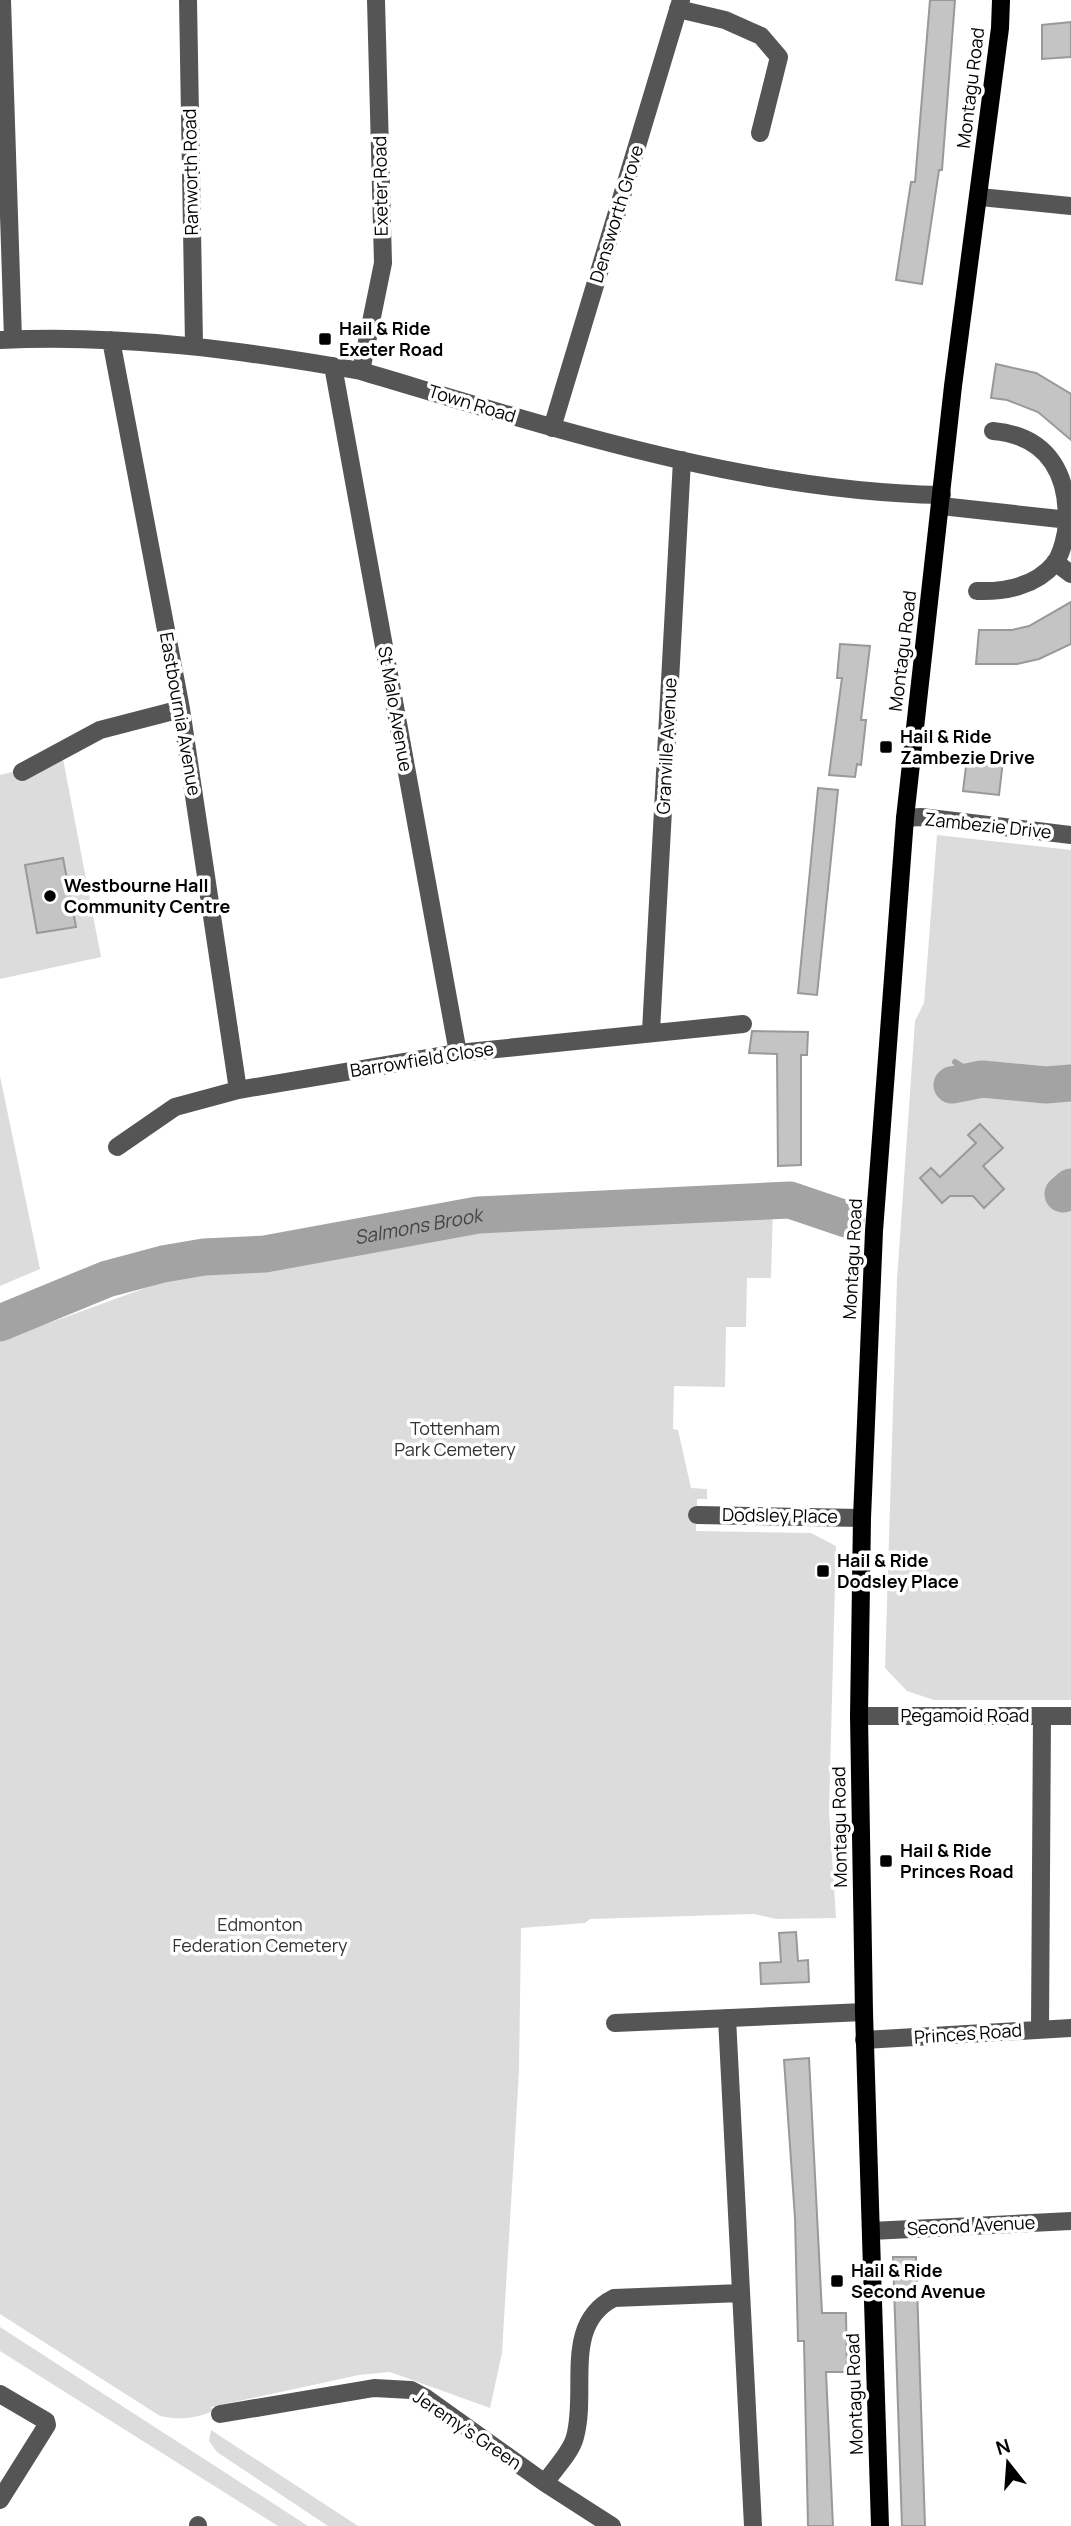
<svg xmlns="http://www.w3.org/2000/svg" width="1071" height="2526" viewBox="0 0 1071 2526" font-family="Manrope,sans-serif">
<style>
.green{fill:#dcdcdc}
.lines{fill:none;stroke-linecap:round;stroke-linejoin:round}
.stream{stroke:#a3a3a3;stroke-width:6}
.river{stroke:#a3a3a3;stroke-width:37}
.building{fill:#c4c4c4;stroke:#999;stroke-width:2}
.minor{stroke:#555;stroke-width:18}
.major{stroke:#000;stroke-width:18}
.poi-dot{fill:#000;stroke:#fff;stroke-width:2.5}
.labels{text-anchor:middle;stroke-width:7;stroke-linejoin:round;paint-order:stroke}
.street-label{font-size:18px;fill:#000;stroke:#fff}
.poi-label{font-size:18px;font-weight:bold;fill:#000;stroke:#fff;text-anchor:start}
.park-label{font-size:18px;fill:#333;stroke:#fff}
.water-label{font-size:19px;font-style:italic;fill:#444;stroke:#fff}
</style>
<rect width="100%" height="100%" fill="#fff"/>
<path class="green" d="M63,759L101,957L0,979V775Z
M937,835L1071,850V1700H934L907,1691L885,1668L897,1280L915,1021L924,1003Z
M0,1076L40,1269L0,1286Z
M773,1207L771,1278H747L746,1327H726L725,1387L674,1386L673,1429L678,1430L691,1488L707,1489V1499H697L696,1531L811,1533L836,1546L829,1812L836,1918L776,1919L754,1914L590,1919L585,1923L521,1928L519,2071L502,2353L490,2408L390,2372L359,2375L211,2407L213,2411C194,2419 180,2420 160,2416L0,2314V1341L159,1283L198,1276V1262L267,1258L345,1241L475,1220Z
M0,2327L308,2526H278L0,2351Z
M211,2430L358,2526H328L217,2452L209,2441Z"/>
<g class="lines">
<path class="stream" d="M955,1062L982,1079"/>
<g class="river">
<path d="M952,1085L982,1079L1046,1085L1071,1083"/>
<path d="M1063,1194L1071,1187"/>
<path id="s1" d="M0,1323L107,1279L163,1264L204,1257L265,1254L478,1215L790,1200L846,1219"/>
</g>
</g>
<path class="building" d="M930,0H955L942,170H939L922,284L896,280L911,182H915Z
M1071,22V57L1042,59V25Z
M996,364L1036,373L1071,394V440L1038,412L1007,400L991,398Z
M1071,602V644L1039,659L1017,664H976L979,630H1012L1029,626Z
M840,644L870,646L861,720H866L861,765L857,764L855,777L829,775L842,678H837Z
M967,758L1003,761L999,795L963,791Z
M818,788L838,790L817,995L798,993Z
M63,858L76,927L37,933L25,865Z
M752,1031L808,1032L807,1055H801V1165L778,1166L777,1054L749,1053Z
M980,1124L1003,1148L983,1166L1004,1189L984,1208L973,1196H950L942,1203L920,1178L931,1168L940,1177L976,1143L968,1135Z
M796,1932L798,1961L808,1960L809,1982L761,1984L760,1963L781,1962L779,1933Z
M809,2058L822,2313H846L847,2372H826L833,2526H808L804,2341H798L795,2218L784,2060Z
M893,2257H916L925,2526H902Z"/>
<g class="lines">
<path class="minor" d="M2,0L13,339
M188,0L194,344
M678,9L725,20L761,36L779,57L760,133
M980,197L1071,206
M0,340C122,334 242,350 361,371C550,427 743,491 942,495
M111,340L181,709L238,1090
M333,366L458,1053
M361,371L383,263L376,0
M552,428L681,0
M941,506L1069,520
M1055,562L1071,574
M977,591C1005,592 1036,586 1055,563C1061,555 1064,542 1066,532C1071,477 1050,436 993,431
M22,772L100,730L181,709
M905,818L921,817L1071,835
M651,1031L682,460
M117,1147L175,1107L238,1090L458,1053L743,1024
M697,1515L862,1518
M859,1716H1071
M727,2018L753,2526
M615,2023L864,2012
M1040,2029L1042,1716
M864,2040L1071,2028
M871,2231L1071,2221
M0,2394L46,2421L47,2425L0,2500
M220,2414L374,2388L411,2390L426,2398L545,2483L612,2526
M545,2483C554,2469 571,2453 575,2437C588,2390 562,2324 614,2298L741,2293
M198,2526V2525"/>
<path class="major" d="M880,2526L864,2012L859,1716L862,1518L874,1231L905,818L953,386L1000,28L1001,0"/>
</g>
<g class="poi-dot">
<rect x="318" y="332" width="14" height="14" rx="3.5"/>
<rect x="879" y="740" width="14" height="14" rx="3.5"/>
<circle cx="50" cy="896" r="7"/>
<rect x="816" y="1564" width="14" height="14" rx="3.5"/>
<rect x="879" y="1854" width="14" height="14" rx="3.5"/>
<rect x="830" y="2274" width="14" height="14" rx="3.5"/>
</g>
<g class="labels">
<g class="street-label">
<text transform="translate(971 88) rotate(-83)" y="6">Montagu Road</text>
<text transform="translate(191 172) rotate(-91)" y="6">Ranworth Road</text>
<text transform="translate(381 186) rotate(-91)" y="6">Exeter Road</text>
<text transform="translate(617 214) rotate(-73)" y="6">Densworth Grove</text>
<text transform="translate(472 404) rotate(17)" y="6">Town Road</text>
<text transform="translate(903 651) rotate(-83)" y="6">Montagu Road</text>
<text transform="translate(395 709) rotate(80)" y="6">St Malo Avenue</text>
<text transform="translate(180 714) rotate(80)" y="6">Eastbournia Avenue</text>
<text transform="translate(667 746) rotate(-87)" y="6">Granville Avenue</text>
<text transform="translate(988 826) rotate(6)" y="6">Zambezie Drive</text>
<text transform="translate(422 1060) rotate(-9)" y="6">Barrowfield Close</text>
<text transform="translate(853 1259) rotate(-87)" y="6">Montagu Road</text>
<text transform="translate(780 1516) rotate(1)" y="6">Dodsley Place</text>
<text x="965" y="1722">Pegamoid Road</text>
<text transform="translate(840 1827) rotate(-91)" y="6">Montagu Road</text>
<text transform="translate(968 2034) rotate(-4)" y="6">Princes Road</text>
<text transform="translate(971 2226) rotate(-3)" y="6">Second Avenue</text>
<text transform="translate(855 2394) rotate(-92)" y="6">Montagu Road</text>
<text transform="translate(467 2430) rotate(34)" y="6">Jeremy's Green</text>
</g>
<g class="poi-label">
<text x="339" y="335">Hail &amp; Ride<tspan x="339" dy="21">Exeter Road</tspan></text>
<text x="900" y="743">Hail &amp; Ride<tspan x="900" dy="21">Zambezie Drive</tspan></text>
<text x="64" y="892">Westbourne Hall<tspan x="64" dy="21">Community Centre</tspan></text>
<text x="837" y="1567">Hail &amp; Ride<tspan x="837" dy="21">Dodsley Place</tspan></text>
<text x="900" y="1857">Hail &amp; Ride<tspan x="900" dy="21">Princes Road</tspan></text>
<text x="851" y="2277">Hail &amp; Ride<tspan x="851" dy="21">Second Avenue</tspan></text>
</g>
<g class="park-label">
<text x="455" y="1435">Tottenham<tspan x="455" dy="21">Park Cemetery</tspan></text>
<text x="260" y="1931">Edmonton<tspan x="260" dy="21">Federation Cemetery</tspan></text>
</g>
<g class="water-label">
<text dy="7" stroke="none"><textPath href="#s1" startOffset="432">Salmons Brook</textPath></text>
</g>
</g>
<g transform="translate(1008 2463) rotate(343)" stroke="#ffffff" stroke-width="5" paint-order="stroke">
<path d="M0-5L12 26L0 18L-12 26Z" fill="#000000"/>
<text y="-10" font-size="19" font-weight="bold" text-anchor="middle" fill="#000000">N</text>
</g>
</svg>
